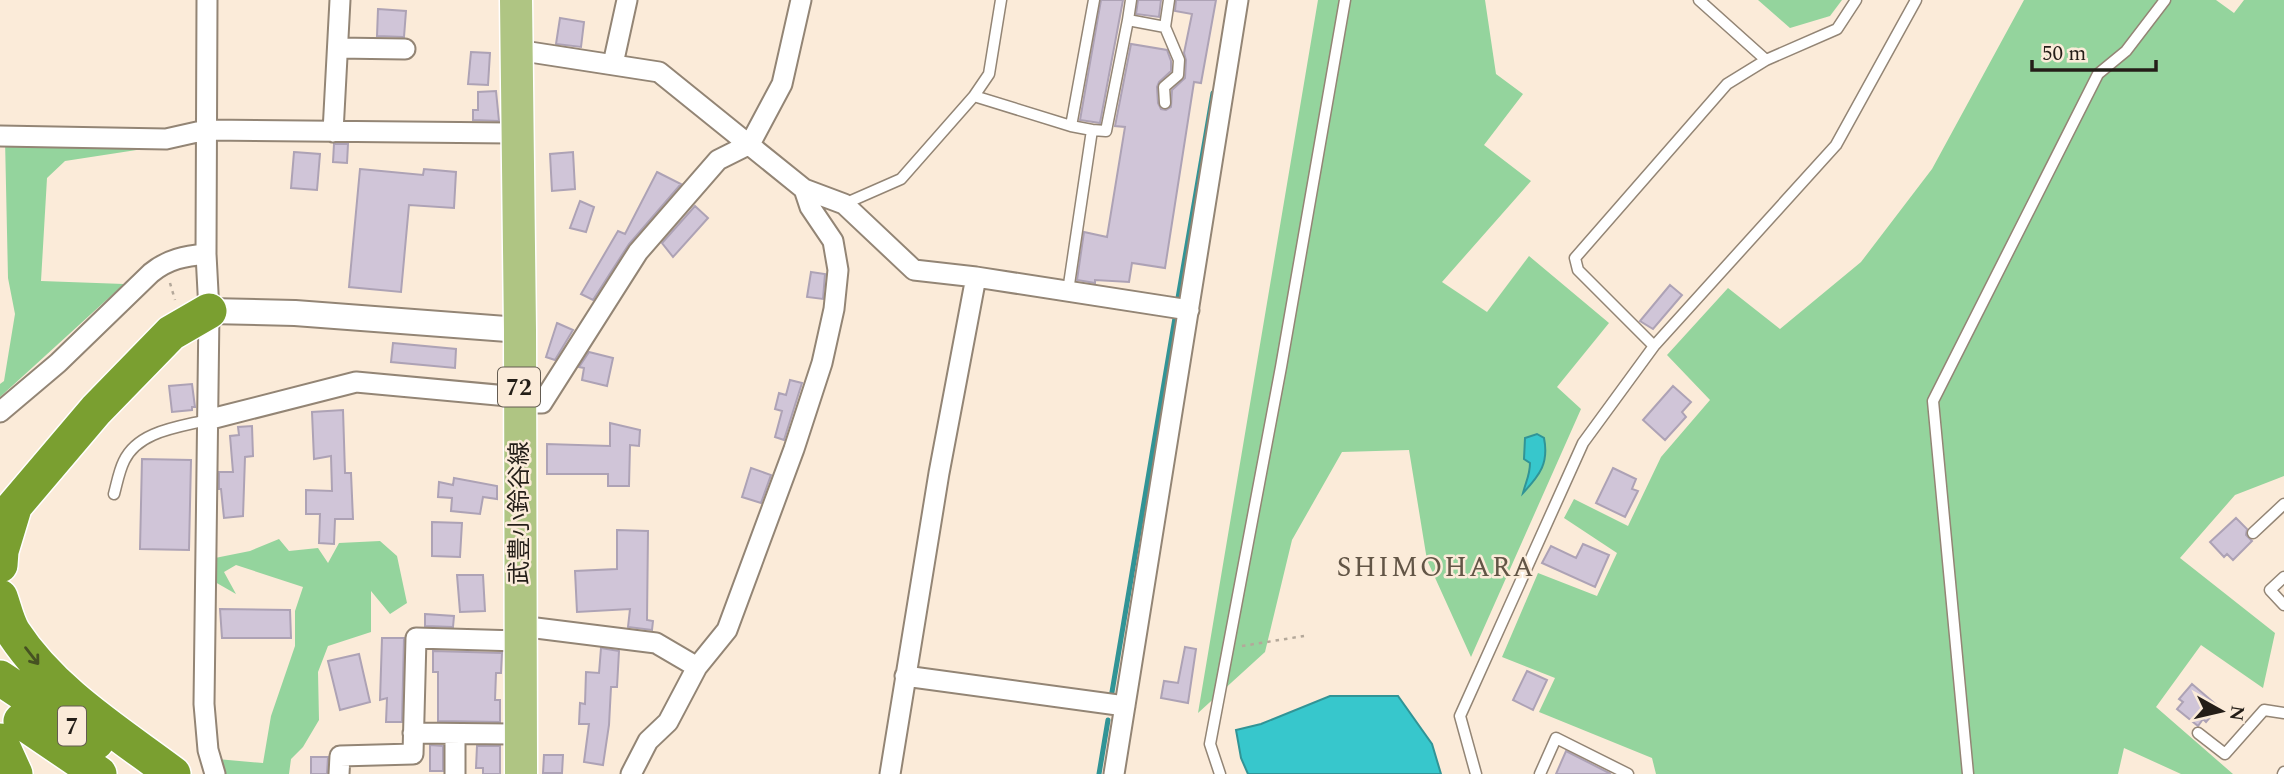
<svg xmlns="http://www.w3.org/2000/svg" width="2284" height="774" viewBox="0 0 2284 774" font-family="Spectral,'Noto Sans JP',serif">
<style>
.green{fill:#94d49d}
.water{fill:#37c7cc;stroke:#319496;stroke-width:2}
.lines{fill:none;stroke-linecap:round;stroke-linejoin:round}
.stream{stroke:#319496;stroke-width:5}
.building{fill:#d0c5d8;stroke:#ada2b5;stroke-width:2}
.service-casing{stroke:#938575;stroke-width:13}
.minor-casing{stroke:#938575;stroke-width:23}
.tertiary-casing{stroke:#938575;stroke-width:28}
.primary-casing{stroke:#fff;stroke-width:35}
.motorway-casing{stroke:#fff;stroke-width:38}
.path{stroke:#b4a89a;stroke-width:2.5;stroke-dasharray:3.5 5;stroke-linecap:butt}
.service{stroke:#fff;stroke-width:10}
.minor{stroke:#fff;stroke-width:19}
.tertiary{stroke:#fff;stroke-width:24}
.primary{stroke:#afc583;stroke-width:32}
.motorway{stroke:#7a9f30;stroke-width:35}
.oneway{stroke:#465222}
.labels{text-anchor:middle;stroke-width:5;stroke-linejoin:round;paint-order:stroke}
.shield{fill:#fbebd9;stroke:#645c52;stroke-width:2}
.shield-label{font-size:23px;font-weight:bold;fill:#241e18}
.street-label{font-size:24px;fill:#241e18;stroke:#fbebd9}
.quarter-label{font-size:28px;letter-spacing:2px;fill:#625546;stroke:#fbebd9}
</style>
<rect width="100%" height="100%" fill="#fbebd9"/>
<path class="green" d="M1318,0H1485L1496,74L1523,94L1484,145L1531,181L1442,282L1487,312L1529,256L1609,323L1557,387L1581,409L1471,657L1427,560L1409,450L1342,452L1292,540L1265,652L1198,713Z
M1758,0H1842L1830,16L1790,28Z
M2024,0H2216L2234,13L2244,0H2284V476L2235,495L2180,558L2275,633L2263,688L2201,645L2156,707L2233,774H2181L2124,748L2118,774H1656L1652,758L1539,712L1555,678L1502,657L1538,573L1597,596L1617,553L1564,518L1574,499L1628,526L1661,457L1710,400L1667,355L1728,288L1780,329L1861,262L1932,169Z
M5,139L143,141V149L65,161L47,178L41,281L124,284L0,397V384L4,381L15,314L8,278Z
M279,539L289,551L318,548L328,563L339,543L380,541L397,556L407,603L390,614L371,591V632L328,646L318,672L319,720L303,747L291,759L289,774H222L217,759L263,763L271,716L295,646V611L303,587L236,565L224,572L236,594L215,582L210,559L250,551Z"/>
<path class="water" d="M1537,434L1544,438C1549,463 1540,475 1523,493C1526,481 1530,475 1530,463L1524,459L1525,438Z
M1330,696H1398L1432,744L1441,774H1248L1241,758L1236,730L1261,724Z"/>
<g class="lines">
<path class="stream" d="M1178,298L1213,93
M1111,698L1175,318
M1099,774L1108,720"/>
</g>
<path class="building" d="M1101,0H1123L1100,123L1080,120Z
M1138,0H1161L1159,17L1136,14Z
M1176,0H1216L1201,83L1194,82L1165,268L1132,263L1129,282L1095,280V283L1077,280L1084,232L1107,237L1125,127L1115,126L1131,44L1167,50L1171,61V71L1159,82L1157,87L1158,103L1161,109L1166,110L1171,107L1172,90L1185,78L1186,60L1184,53L1192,14L1175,11Z
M378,9L406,11L404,37L377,36Z
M560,18L584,22L581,47L556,44Z
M471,52L490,53L488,85L468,84Z
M496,91L499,121L473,120V110H478V92Z
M334,144H348L347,163L333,162Z
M294,152L320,154L317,190L291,188Z
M573,152L575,189L552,191L550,154Z
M360,169L423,175L424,169L456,172L454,208L409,205L401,292L349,287Z
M657,172L681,184L629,244L593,300L581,294L618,231L625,234Z
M580,201L594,207L586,232L570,228Z
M695,206L708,218L673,257L662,243Z
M811,272L825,274L823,299L807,297Z
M1670,285L1682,295L1653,329L1640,321Z
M557,323L573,330L555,360L546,357Z
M393,343L456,349L455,368L391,362Z
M589,352L613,358L607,386L582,380L584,368L579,367Z
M790,380L802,383L784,440L775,437L782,411L775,409L779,393L786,395Z
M192,384L195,407H192V410L172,412L169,386Z
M1673,386L1691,402L1682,412L1686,417L1665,440L1643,420Z
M343,410L345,473H351L353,519H335L334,544L319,543L320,514H306V490L332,491L331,456L314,459L312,412Z
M610,423L640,430L639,446L630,445L629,486H608V474H547V444L610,446Z
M252,426L253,456L245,457L243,516L224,518L221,489H219V472H233L230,436L239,435L238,427Z
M142,459L191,460L189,550L140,549Z
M751,468L771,475L761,503L742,497Z
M1613,468L1636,479L1632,489L1638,491L1625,517L1596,503Z
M454,478L497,486V499L483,497L480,514L451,511L452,498L438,497L439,482L453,485Z
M2236,518L2247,529L2246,535L2252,541L2233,560L2227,554L2224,557L2210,542Z
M432,522L462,523L460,557L432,556Z
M617,530L648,531L647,620L653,621L652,630L628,627L630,609L577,612L575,571L617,569Z
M1583,544L1609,555L1595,587L1542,563L1551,546L1576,558Z
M457,575H483L485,611L460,612Z
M220,609L290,610L291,638H222Z
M425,614L454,616L453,627L425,626Z
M382,638H404L402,722H386L387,698L380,700Z
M1185,647L1196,649L1188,703L1161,698L1164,681L1178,683Z
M601,648L619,651L617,687H611L609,725L603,765L584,762L589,724H579L580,703L585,704L586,672L599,673Z
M433,651L502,653L501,673H496L495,700H500V722L438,721V672H433Z
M359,654L370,702L340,710L328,661Z
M1527,671L1547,680L1533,710L1513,700Z
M2192,684L2219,707L2206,722L2203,719L2198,726L2177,709L2183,702L2179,699Z
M430,745L443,746V771H430Z
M477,746H500V774H483V768H476Z
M1566,751L1611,774H1556Z
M544,755H563L562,773H543Z
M311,757H328L327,774H311Z"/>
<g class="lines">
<g class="service-casing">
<path id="service" d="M1131,0L1128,20L1165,27L1169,0
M1699,0L1766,60
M974,96L989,74L1001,0
M1165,103L1164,87L1178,75L1179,60L1165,27
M1071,126L1094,0
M1092,130L1106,131L1128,20
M844,204L901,179L974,96L1071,126L1092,130L1068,291
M1654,346L1578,270L1575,258L1727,84L1766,60L1837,29L1856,0
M114,494C117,483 119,471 124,461C138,431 179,427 207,420
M2253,533L2284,504
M2284,577L2270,590L2284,605
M2198,733L2225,754L2264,710L2284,713
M1220,774L1210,744L1281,367L1345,0
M1476,774L1460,716L1583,443L1654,346L1836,145L1916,0
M1540,774L1556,738L1628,774
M1968,774L1933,401L2098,74L2126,51L2165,0
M2283,774L2284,772"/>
</g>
<g class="minor-casing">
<path id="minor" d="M207,0L206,254L209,311L204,704L208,750L215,774
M338,48L405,49
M517,50L659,72L804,189L844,204L914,270L976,277L1189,310
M613,64L627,0
M333,132L340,0
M0,136L166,139L206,130L518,133
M519,403H542L638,252L718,160L750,144L782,84L801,0
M0,412L58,363L151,273C168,259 185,256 206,254
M207,420L356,382L519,397
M536,628L656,643L697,667
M905,676L1125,706
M413,733L520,734
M455,734V774
M339,774L340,756L413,754L416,638L519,641
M631,774L648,741L668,722L697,667L727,630L794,449L822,363L834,309L838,270L833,241L810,207L804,189
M890,774L939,473L976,277
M1114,774L1238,0"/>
</g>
<g class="tertiary-casing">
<path id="tertiary" d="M209,311L295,313L520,330"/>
</g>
<g class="primary-casing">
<path id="primary" d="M516,0L520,330L521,774"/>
</g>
<g class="motorway-casing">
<path id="motorway" d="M0,523L96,410L171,333L209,311
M0,565L1,551L14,508
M0,597C4,608 7,622 13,632C52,692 117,732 173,774
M0,678L96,742
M21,721L99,774
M0,741L15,774"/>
</g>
<path class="path" d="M170,283L175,300
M1242,646L1304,636"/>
<use href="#service" class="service"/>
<use href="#minor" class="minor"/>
<use href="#tertiary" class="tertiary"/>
<use href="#primary" class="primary"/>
<use href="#motorway" class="motorway"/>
</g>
<defs><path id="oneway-shaft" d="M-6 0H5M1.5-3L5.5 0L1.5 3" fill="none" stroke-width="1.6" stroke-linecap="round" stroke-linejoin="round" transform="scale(1.75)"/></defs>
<use class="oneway" href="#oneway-shaft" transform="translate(32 656) rotate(52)"/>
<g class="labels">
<g class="shield">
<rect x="498" y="367.5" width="42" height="39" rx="5"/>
<rect x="58" y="706.5" width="28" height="39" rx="5"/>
</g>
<g class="shield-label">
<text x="519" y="395">72</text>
<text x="72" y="734">7</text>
</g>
<g class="street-label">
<text transform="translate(519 513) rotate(-90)" y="8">武豊小鈴谷線</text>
</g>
<g class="quarter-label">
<text x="1436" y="576">SHIMOHARA</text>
</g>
</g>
<g transform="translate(2221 711) rotate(98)" stroke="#fbebd9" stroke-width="5" paint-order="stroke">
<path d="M0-5L12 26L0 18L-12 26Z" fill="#241e18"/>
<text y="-10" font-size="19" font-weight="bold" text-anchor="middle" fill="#241e18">N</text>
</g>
<path d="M2032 60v10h124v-10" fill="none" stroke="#241e18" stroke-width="3.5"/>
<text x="2042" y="60" font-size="21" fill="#241e18" stroke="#fbebd9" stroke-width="5" paint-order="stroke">50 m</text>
</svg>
